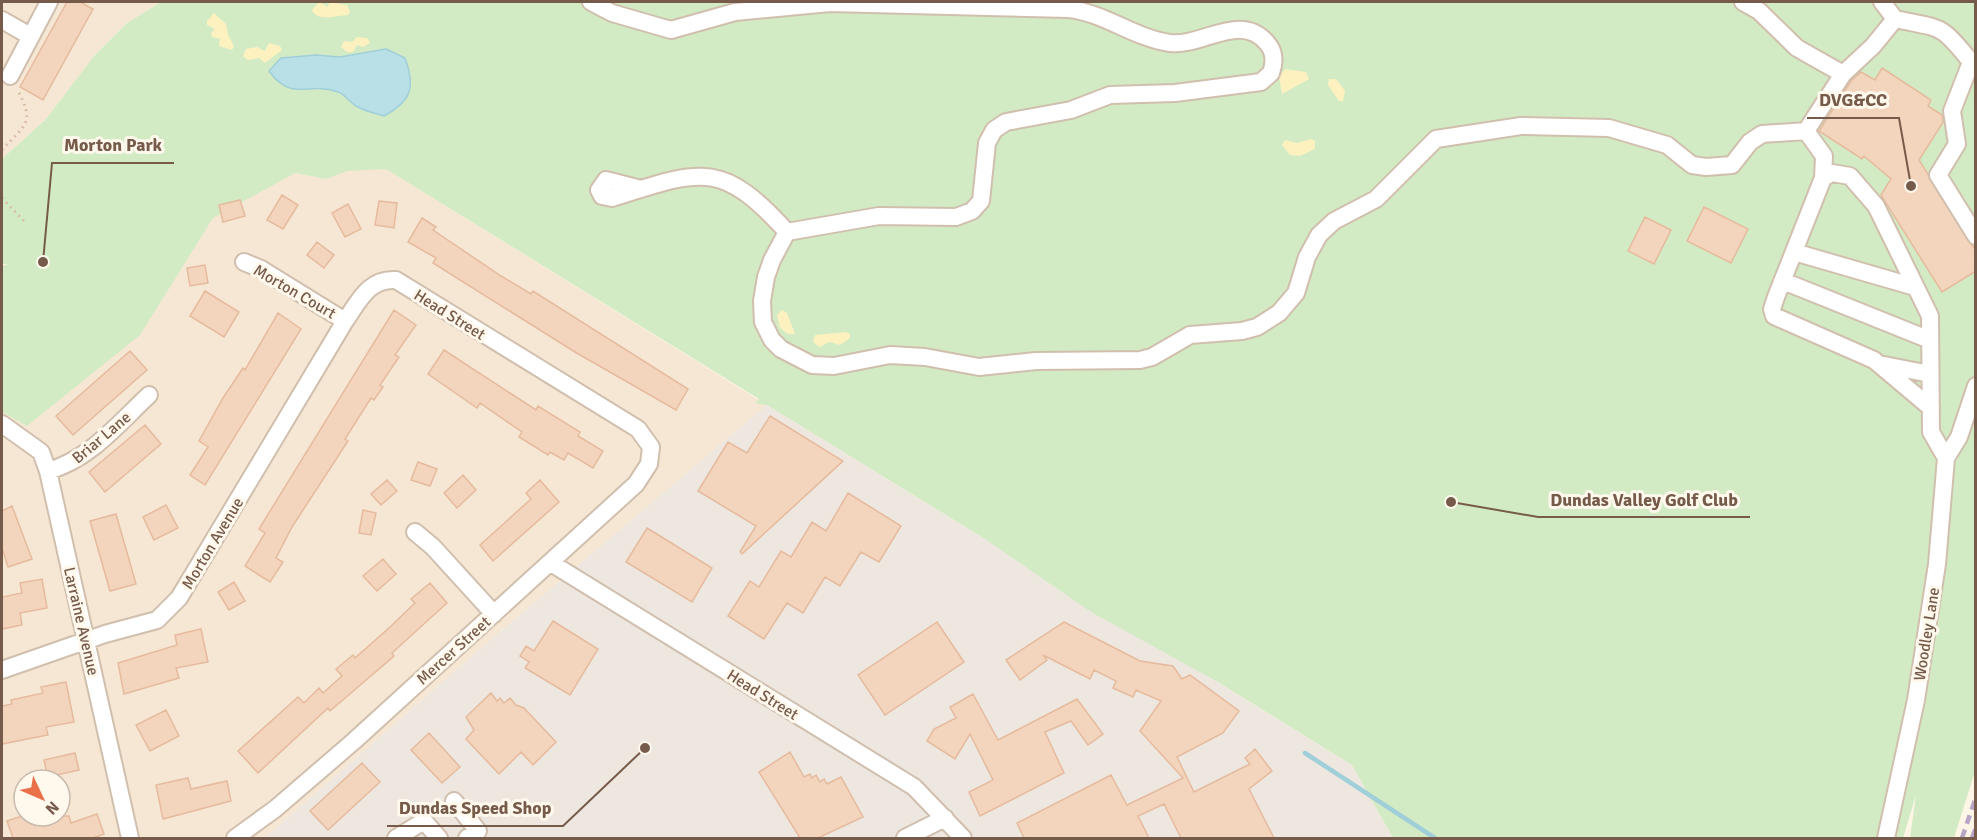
<svg xmlns="http://www.w3.org/2000/svg" width="1977" height="840" viewBox="0 0 1977 840" font-family="Signika,sans-serif">
<style>
.residential{fill:#f5e7d4;fill-rule:evenodd}
.industrial{fill:#ede7e0}
.green{fill:#d3ebc4}
.sand{fill:#fdf1c0}
.water{fill:#bae0e7;stroke:#a0cfd9;stroke-width:1.5}
.lines{fill:none;stroke-linecap:round;stroke-linejoin:round}
.stream{stroke:#a0cfd9;stroke-width:4.5}
.building{fill:#f3d4bd;stroke:#e6ba9d;stroke-width:1.5}
.minor-casing{stroke:#d1bfae;stroke-width:20}
.path{stroke:#d8b7a0;stroke-width:3;stroke-dasharray:1.5 4.5;stroke-linecap:butt}
.minor{stroke:#fff;stroke-width:16}
.rail{stroke:#b8a4c7;stroke-width:4.5;stroke-dasharray:9 6;stroke-linecap:butt}
.labels{text-anchor:middle;stroke-width:6;stroke-linejoin:round;paint-order:stroke}
.street-label{font-size:16px;fill:#775b4a;stroke:#fff8ed}
.leader{fill:none;stroke:#775b4a;stroke-width:2}
.callout-dot{fill:#775b4a;stroke:#fff8ed;stroke-width:2}
.callout-label{font-size:18px;text-anchor:middle;font-weight:bold;fill:#775b4a;stroke:#fff8ed;stroke-width:6;stroke-linejoin:round;paint-order:stroke}
</style>
<rect width="100%" height="100%" fill="#fdf5e6"/>
<path class="residential" d="M2,2H161L127,23L94,56L46,119L2,159Z
M362,154L767,405L494,637L265,838H2V412L27,426L219,184L295,173L326,179ZM24,780H60V816H24Z"/>
<path class="industrial" d="M767,405L1352,765L1393,838H265L494,637Z"/>
<path class="green" d="M161,2H1975L1976,768L1954,838H1910L1916,795L1903,838H1393L1352,765L1216,681L1091,612L985,539L767,405L755,403L759,399L386,169L347,171L326,179L295,173L213,218L140,335L27,426L2,412V266L8,264H2V159L46,119L94,56L127,23Z"/>
<path class="sand" d="M319,2L328,7L329,2L347,5L350,12L348,15C336,15 318,23 312,10Z
M214,13L226,24L228,35L234,46L232,50L219,46L220,39L212,37L211,33L215,29L207,25V21Z
M357,37L367,38L370,43L363,47L357,45L353,52H347L341,47L344,41L352,42Z
M269,43L280,46L282,50L265,63L259,58L248,60L243,56L246,49L257,47L265,51Z
M1285,69L1306,72L1309,79L1282,94L1279,77Z
M1329,79H1336L1345,91L1343,101H1339L1328,85Z
M1311,139L1315,141V149L1300,156L1290,155L1282,145L1285,140L1297,143Z
M782,310L787,313L795,334H788L780,328L777,315Z
M846,332L850,334V338L840,345L829,342L820,347L813,342L815,335Z"/>
<path class="water" d="M386,49L405,58C416,88 411,101 384,116C375,113 364,111 356,106C349,102 345,94 338,92C309,81 292,103 269,71L281,58L316,55L340,57Z"/>
<g class="lines">
<path class="stream" d="M1305,753L1435,838"/>
</g>
<path class="building" d="M67,2H80L93,9L43,100L20,87Z
M1882,68L1931,100L1928,106L1942,115L1943,122L1919,160L1976,251V271L1942,292L1881,195L1891,179L1864,156L1862,159L1819,131L1851,81L1861,72L1875,80Z
M282,195L298,205L283,229L267,220Z
M240,200L245,216L223,222L219,205Z
M379,201L397,203L394,228L375,225Z
M348,204L361,229L345,237L332,213Z
M1704,207L1748,229L1731,263L1687,241Z
M1645,217L1671,230L1654,264L1628,251Z
M422,218L436,227L433,230L501,276L531,294L533,291L688,389L676,410L575,352L433,263L436,258L408,242Z
M317,242L334,255L324,268L307,255Z
M205,265L208,283L190,286L187,268Z
M205,291L239,312L224,337L190,316Z
M394,310L416,325L395,355L399,357L380,385L383,387L374,400L371,398L345,439L348,441L292,527L276,558L283,562L270,582L245,566L265,533L259,529Z
M278,313L301,329L205,485L190,475L208,447L199,441L223,398L243,368L245,370Z
M444,350L536,410L538,406L580,432L578,436L603,451L593,468L568,453L564,460L550,452L548,455L519,437L522,432L480,403L477,408L428,374Z
M130,351L147,370L73,435L56,416Z
M770,416L843,461L742,554L740,552L756,526L698,491L728,442L747,453Z
M145,425L161,444L105,492L89,472Z
M418,462L437,469L430,486L411,480Z
M463,475L476,490L457,508L444,493Z
M387,480L397,491L381,505L371,494Z
M540,480L559,502L493,561L480,545L531,499L526,493Z
M848,493L901,526L879,562L861,552L840,586L825,577L803,613L787,603L764,639L728,616L750,581L759,587L781,551L791,557L812,522L826,531Z
M166,505L178,528L154,540L143,517Z
M12,506L32,559L8,567L2,548V511Z
M363,510L376,513L371,535L359,533Z
M116,514L136,584L110,591L90,521Z
M647,528L712,568L692,602L626,562Z
M383,559L396,574L377,591L363,576Z
M42,579L47,608L20,613L22,625L2,629V597L22,593L20,583Z
M234,582L245,601L229,610L218,592Z
M430,583L447,603L392,653L394,656L330,711L328,708L258,773L238,751L298,697L304,703L319,688L323,693L342,676L336,669L353,655L355,658L390,627L415,603L411,599Z
M553,621L598,649L570,695L525,668L529,662L520,656L526,646L534,651Z
M937,622L964,662L885,715L858,675Z
M1064,622L1140,661L1173,666L1182,679L1190,675L1239,711L1223,733L1177,757L1194,792L1250,764L1245,758L1255,749L1272,771L1249,789L1274,838H1181L1164,804L1138,816L1149,838H1024L1017,823L1111,775L1127,805L1183,778L1140,731L1161,701L1136,690L1133,697L1113,688L1116,681L1094,670L1090,679L1043,655L1047,660L1020,680L1006,660Z
M201,629L208,662L176,668L179,678L124,694L118,663L177,645L175,635Z
M66,682L74,722L46,727L48,735L2,744V706L12,704L11,700L43,693L41,687Z
M491,693L497,701L500,698L504,703L510,698L516,705L524,708L556,742L533,765L521,752L499,774L466,739L474,730L466,717Z
M973,694L998,740L1077,699L1103,734L1088,745L1071,721L1045,732L1064,773L980,816L969,792L993,780L970,734L955,759L927,741L934,729L956,718L950,707Z
M166,710L179,736L150,751L136,725Z
M429,733L460,767L442,783L411,750Z
M790,752L804,777L810,774L812,778L816,775L820,782L824,779L827,784L841,777L863,817L818,838H800L759,772Z
M75,753L79,770L48,777L44,760Z
M362,763L380,782L328,830L310,811Z
M188,778L191,789L227,781L231,801L163,819L156,785Z
M97,814L104,834L93,838H13L7,821L22,816H69L71,823Z"/>
<g class="lines">
<g class="minor-casing">
<path id="minor" d="M591,2L612,13L671,30L735,12L830,3L1069,9C1105,13 1134,38 1170,43C1202,47 1241,11 1267,43C1275,52 1275,62 1271,73L1261,82L1175,93L1110,95L1071,110L1006,122L994,130L987,143L981,201L972,211L956,217L879,216L787,232
M1743,2L1759,11L1797,48L1843,74L1873,46L1895,19
M1882,2L1895,19C1942,29 1940,23 1971,62
M2,20L30,36
M1976,62H1971L1952,111L1957,144L1938,175L1976,236
M10,76L49,2
M1806,131L1824,156L1823,178L1832,173L1850,176L1876,206L1930,316L1931,432L1946,458L1937,564L1916,700L1886,838
M1823,178L1776,297L1772,309L1774,316L1874,360L1931,408
M641,189L606,180L599,190L602,196L612,198C701,170 721,159 787,232L772,260L766,277L762,301L763,322L772,340L781,349L812,365L834,366L890,355L925,357L979,367L1036,361L1140,360L1152,357L1190,335L1242,331L1257,327L1279,313L1296,293L1307,257L1319,235L1334,221L1376,199L1436,139L1521,126L1609,128L1667,145L1692,165L1706,167L1732,165L1750,142L1762,134L1806,131L1843,74
M1794,252L1915,287
M244,262L261,269L345,321
M1783,281L1930,340
M1884,365L1930,374
M2,424L41,452L48,471L130,838
M1946,458L1959,437L1976,386
M48,471C90,459 118,424 149,395
M415,532L433,547L494,614
M551,563L914,787L963,838
M2,670L105,634L157,620L179,598L345,321C359,301 369,278 396,280L638,429L651,447L649,464L636,484L354,741L275,809L235,838
M454,801L478,831L467,838
M396,838L424,821L439,838
M905,838L945,818"/>
</g>
<path class="path" d="M2,150C25,124 36,124 17,89
M2,198L24,221"/>
<use href="#minor" class="minor"/>
<path class="rail" d="M1962,838L1976,797
M1972,838L1976,827"/>
</g>
<g class="labels">
<g class="street-label">
<text transform="translate(295 291) rotate(30)" y="6">Morton Court</text>
<text transform="translate(450 314) rotate(32)" y="6">Head Street</text>
<text transform="translate(101 437) rotate(-40)" y="6">Briar Lane</text>
<text transform="translate(212 543) rotate(-59)" y="6">Morton Avenue</text>
<text transform="translate(82 621) rotate(77)" y="6">Larraine Avenue</text>
<text transform="translate(1926 634) rotate(-81)" y="6">Woodley Lane</text>
<text transform="translate(453 650) rotate(-42)" y="6">Mercer Street</text>
<text transform="translate(763 694) rotate(32)" y="6">Head Street</text>
</g>
</g>
<path class="leader" d="M1911 186L1899 118H1807M43 262L52 163H174M1451 502L1538 517H1750M645 748L563 826H387"/>
<g class="callout-dot">
<circle cx="1911" cy="186" r="6"/>
<circle cx="43" cy="262" r="6"/>
<circle cx="1451" cy="502" r="6"/>
<circle cx="645" cy="748" r="6"/>
</g>
<g class="callout-label">
<text x="1853" y="106">DVG&amp;CC</text>
<text x="113" y="151">Morton Park</text>
<text x="1644" y="506">Dundas Valley Golf Club</text>
<text x="475" y="814">Dundas Speed Shop</text>
</g>
<rect width="1977" height="840" fill="none" stroke="#775b4a" stroke-width="6"/>
<g transform="translate(42 798) rotate(134)"><circle r="28" fill="#fff8ed" stroke="#c9b9ac" stroke-width="1.5"/>
<path d="M0-4.5L10 22L0 15L-10 22Z" fill="#e97049"/>
<text y="-9" font-size="16" font-weight="bold" text-anchor="middle" fill="#775b4a">N</text>
</g>
</svg>
